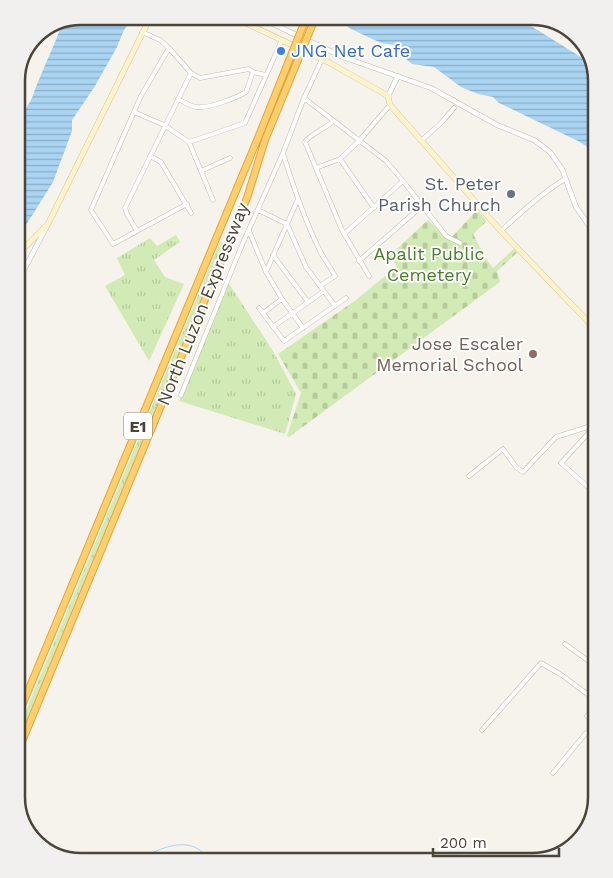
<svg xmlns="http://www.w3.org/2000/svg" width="613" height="878" viewBox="0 0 613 878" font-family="'Work Sans',sans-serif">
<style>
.grass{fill:url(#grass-tufts)}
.cemetery{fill:url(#cemetery-stones)}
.water{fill:url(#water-rules)}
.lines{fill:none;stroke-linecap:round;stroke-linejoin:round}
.stream{stroke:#a9d4f2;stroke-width:1}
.minor-casing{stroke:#c2bbae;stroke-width:5}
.tertiary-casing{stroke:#c2bbae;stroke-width:5.5}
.secondary-casing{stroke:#d6c79b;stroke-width:6}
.motorway-casing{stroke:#e0a43c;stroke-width:8}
.minor{stroke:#fff;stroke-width:4}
.tertiary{stroke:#fff;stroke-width:4.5}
.secondary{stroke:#fff3cd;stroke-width:5}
.motorway{stroke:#ffcf6e;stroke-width:6}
.motorway-bridge-casing{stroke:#e0a43c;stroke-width:8;stroke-linecap:butt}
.motorway-bridge{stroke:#ffcf6e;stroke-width:6}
.shop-dot{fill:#3f7fe0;stroke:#fff;stroke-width:2}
.worship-dot{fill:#6b7280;stroke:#fff;stroke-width:2}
.education-dot{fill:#8d6e63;stroke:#fff;stroke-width:2}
.labels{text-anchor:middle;stroke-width:4;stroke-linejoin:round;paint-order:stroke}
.shield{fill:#fff;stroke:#817c74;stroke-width:1}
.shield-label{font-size:16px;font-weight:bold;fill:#4b4439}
.shop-label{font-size:18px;fill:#366cbe;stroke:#fff;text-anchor:start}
.worship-label{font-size:18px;fill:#5b616d;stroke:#fff;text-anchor:end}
.park-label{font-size:18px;fill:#4a7f2a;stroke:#fff}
.street-label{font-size:18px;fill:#4b4439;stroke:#fff}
.education-label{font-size:18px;fill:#785e54;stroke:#fff;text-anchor:end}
.rim{fill:none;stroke:#4b4439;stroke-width:2.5}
</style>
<defs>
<pattern id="grass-tufts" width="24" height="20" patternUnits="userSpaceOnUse" patternTransform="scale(1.25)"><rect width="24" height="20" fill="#d2eab5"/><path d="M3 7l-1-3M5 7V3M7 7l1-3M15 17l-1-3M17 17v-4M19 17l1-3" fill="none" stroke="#b6ca9c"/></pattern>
<pattern id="cemetery-stones" width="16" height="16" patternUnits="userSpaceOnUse" patternTransform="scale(1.25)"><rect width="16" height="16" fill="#d2eab5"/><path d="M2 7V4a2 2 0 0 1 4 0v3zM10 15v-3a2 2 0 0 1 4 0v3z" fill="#b6ca9c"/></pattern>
<pattern id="water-rules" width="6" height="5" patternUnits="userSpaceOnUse" patternTransform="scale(1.25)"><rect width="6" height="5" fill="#a9d4f2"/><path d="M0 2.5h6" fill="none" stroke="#8caec5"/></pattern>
</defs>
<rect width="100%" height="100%" fill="#f6f3ec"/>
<path class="grass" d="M176,235L180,242L154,260L165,277L184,284L149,361L105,286L125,275L117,258L150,238L157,246Z
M220,242L224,243L16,746V735Z
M228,282L273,351L296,394L285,434L179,401Z"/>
<path class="cemetery" d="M477,210L487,221L473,234L487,260L493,268L515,248L519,251L497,271L500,282L289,437L287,436L301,393L278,354L356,300L397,266L389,256L428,220L449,240Z"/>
<path class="water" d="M81,16H134L124,30L117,47L95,86L72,120V131L53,182L16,241V132C19,118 24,112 31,100C34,94 35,88 38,82C46,62 55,44 62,24Z
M330,16H515L592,64L597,81V153L578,141L499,103L493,97L478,94L461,87L434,67L412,64L401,55L394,45L381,43L351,29L348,27L345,18Z"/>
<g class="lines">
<path class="stream" d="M134,862C151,853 179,837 198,849C204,852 209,858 213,862"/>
<g class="minor-casing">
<path id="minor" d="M142,32L160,40L169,48L141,96L91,210L113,244L187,204
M169,48L191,73L200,78L249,69L253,72L246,92C236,98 208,109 196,107C190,106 184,102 178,99
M253,72L266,75
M304,98L386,161L403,181L446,236L460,243
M134,112L164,125L189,142L245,123L281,42
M333,121C325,129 309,135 305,142L342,230L369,276
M421,141L442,122L454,108
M189,142L213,200
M283,153C293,186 304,218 319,249C323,258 330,266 335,276L320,286
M150,156L161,162L191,213
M340,159L374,208
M316,168L340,159L359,141L390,105
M201,171L230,158
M258,210L287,224L306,267L335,306
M137,231L127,214L125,208L191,73
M249,231L266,272L282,299L303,328
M501,231C521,212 542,193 565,179
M344,234L403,181
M273,255L308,302
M359,261L422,206
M266,272L298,199
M259,308L284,341L346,298
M263,313L282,299
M273,327L324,291
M181,395L242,245L283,153L304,98L322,59
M595,426L561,463L597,495
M469,476L503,449L517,468L523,472L556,437L597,424
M565,644L597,667
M597,726L587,716L597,703
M482,730L541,663L560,674L597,701
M553,773L586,733H592L597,728"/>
</g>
<g class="tertiary-casing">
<path id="tertiary" d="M256,16L343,57L431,88L497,125L534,140L550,152L562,169L576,207L597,237
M388,96L398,76
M16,285L47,226"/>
</g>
<g class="secondary-casing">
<path id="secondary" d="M231,16L330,63L388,96L390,105L501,231L597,331
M16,256L48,224L151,16"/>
</g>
<g class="motorway-casing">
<path id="motorway" d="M16,720L260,133L292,53
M16,756L247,198L265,140L300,55"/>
</g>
<use href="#minor" class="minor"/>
<use href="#tertiary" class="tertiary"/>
<use href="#secondary" class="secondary"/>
<use href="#motorway" class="motorway"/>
<g class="motorway-bridge-casing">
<path id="motorway-bridge" d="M292,53L307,16
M300,55L316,16"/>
</g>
<use href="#motorway-bridge" class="motorway-bridge"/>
</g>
<circle class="shop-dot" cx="281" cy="51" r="5"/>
<circle class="worship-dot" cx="511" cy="194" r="5"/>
<circle class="education-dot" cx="533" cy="354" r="5"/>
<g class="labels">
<rect class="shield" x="124" y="412.5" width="28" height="27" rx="4"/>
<g class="shield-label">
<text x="138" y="432">E1</text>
</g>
<g class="shop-label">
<text x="291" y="57">JNG Net Cafe</text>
</g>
<g class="worship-label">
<text x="501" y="190">St. Peter<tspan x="501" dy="21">Parish Church</tspan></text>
</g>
<g class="park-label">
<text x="429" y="260">Apalit Public<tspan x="429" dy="21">Cemetery</tspan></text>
</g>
<g class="street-label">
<text transform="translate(203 304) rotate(-68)" y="6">North Luzon Expressway</text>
</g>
<g class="education-label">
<text x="523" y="350">Jose Escaler<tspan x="523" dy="21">Memorial School</tspan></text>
</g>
</g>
<path d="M0 0H613V878H0ZM81 25H532A56 56 0 0 1 588 81V797A56 56 0 0 1 532 853H81A56 56 0 0 1 25 797V81A56 56 0 0 1 81 25Z" fill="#f1f0ef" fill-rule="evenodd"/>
<path class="rim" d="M81 25H532A56 56 0 0 1 588 81V797A56 56 0 0 1 532 853H81A56 56 0 0 1 25 797V81A56 56 0 0 1 81 25Z"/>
<path d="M433 848v8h126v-8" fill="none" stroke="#4b4439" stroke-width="2.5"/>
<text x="440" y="848" font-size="15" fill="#4b4439" stroke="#ffffff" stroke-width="4" paint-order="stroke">200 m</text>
</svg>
